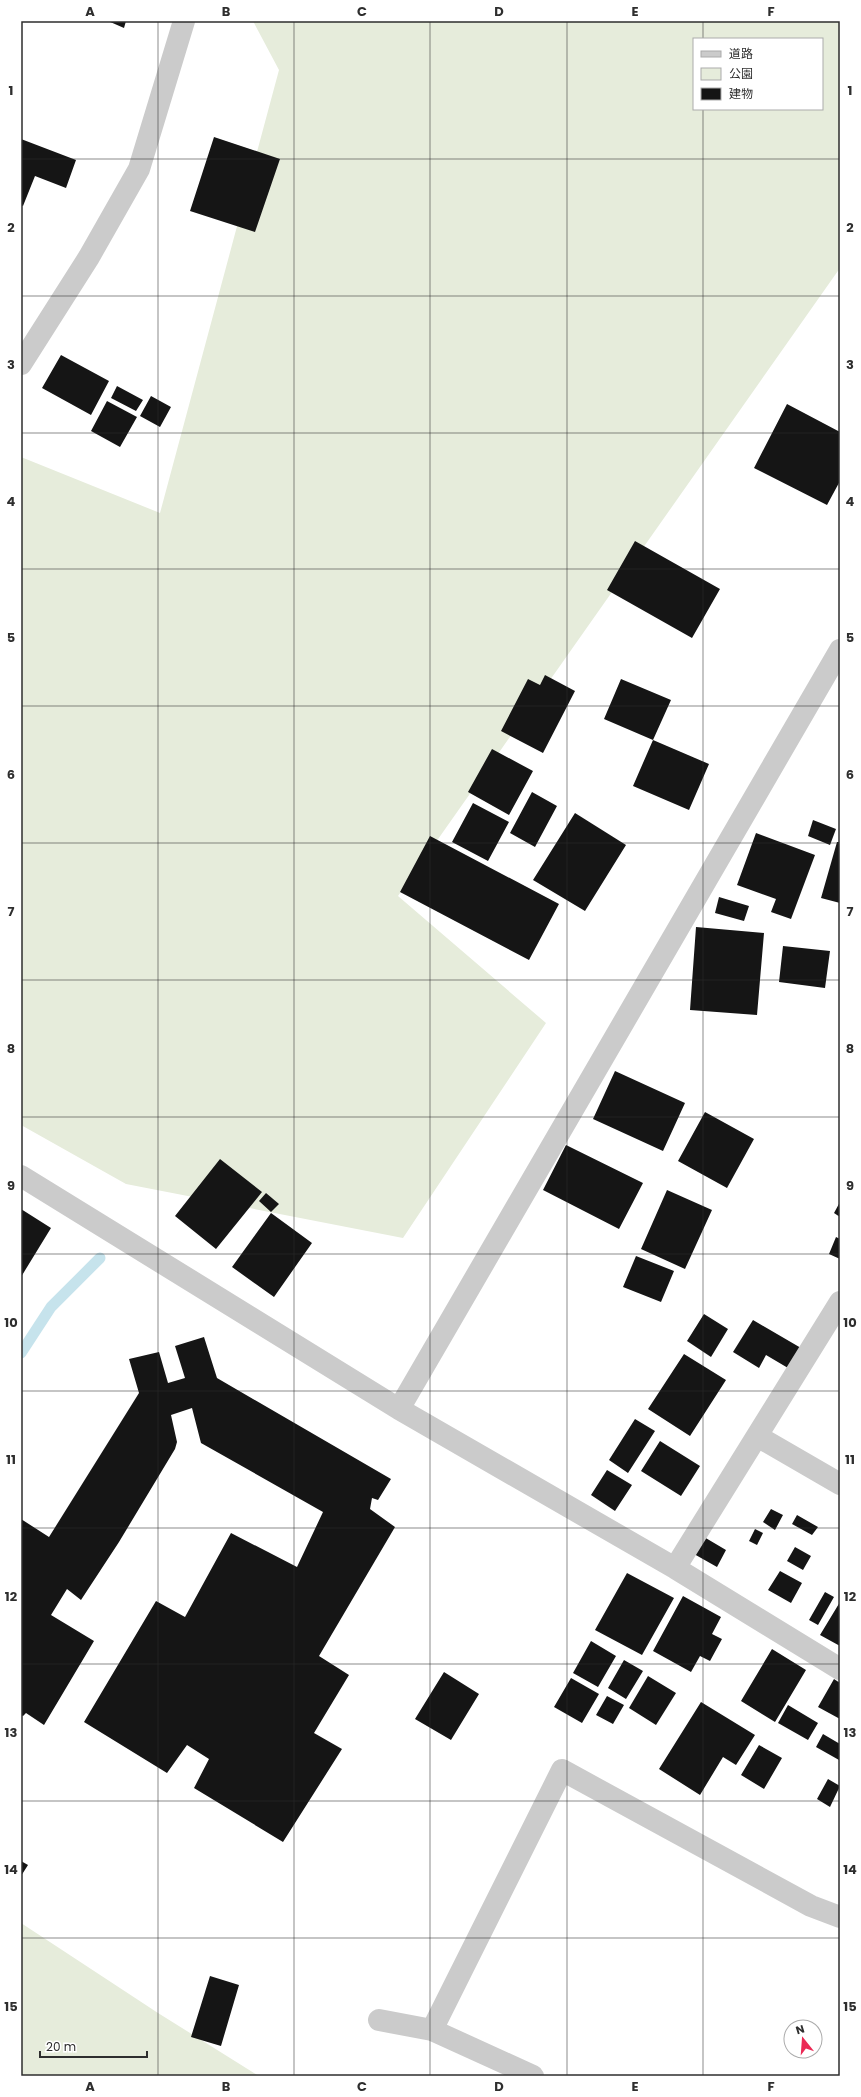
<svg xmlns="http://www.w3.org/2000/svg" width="861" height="2097" viewBox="0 0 861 2097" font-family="Poppins,'Noto Sans JP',sans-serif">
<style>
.green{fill:#e6ecdb;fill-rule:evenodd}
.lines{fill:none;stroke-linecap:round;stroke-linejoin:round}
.stream{stroke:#c6e3ec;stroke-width:11}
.building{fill:#151515}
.street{stroke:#cbcbcb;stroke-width:22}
.grid{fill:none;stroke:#2e2e2e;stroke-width:1;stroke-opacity:0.55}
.neatline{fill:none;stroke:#2e2e2e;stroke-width:1.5}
.grid-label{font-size:13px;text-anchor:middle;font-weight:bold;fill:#2e2e2e}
</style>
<rect width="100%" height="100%" fill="#fff"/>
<path class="green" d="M253,21H840V268L398,896L546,1023L403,1238L126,1184L21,1125V457L160,513L279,70ZM694,39H822V109H694Z
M21,1923L158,2013L259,2076H21Z"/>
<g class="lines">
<path class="stream" d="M21,1353L51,1307L100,1258"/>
</g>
<path class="building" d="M108,21H126L124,28Z
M214,137L280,159L255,232L190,211Z
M21,139L76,160L66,188L35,176L23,206L21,205Z
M61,355L109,381L91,415L42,388Z
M117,386L143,400L136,411L111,398Z
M151,396L171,407L160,427L140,416Z
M107,401L137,417L120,447L91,431Z
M787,404L840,432V481L827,505L754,468Z
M635,541L720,589L692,638L607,590Z
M545,675L575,691L543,753L501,731L528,679L540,685Z
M621,679L671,700L653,740L604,719Z
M653,740L709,764L689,810L633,786Z
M492,749L533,771L509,815L468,792Z
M532,792L557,806L535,847L510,833Z
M473,803L509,822L488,861L452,842Z
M575,813L626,845L585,911L533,880Z
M813,820L836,829L830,845L808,836Z
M756,833L815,855L791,919L771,912L776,899L737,885Z
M430,836L559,904L529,960L400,892Z
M837,842H840V903L821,898Z
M719,897L749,906L744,921L715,913Z
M696,927L764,933L757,1015L690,1010Z
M783,946L830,951L825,988L779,982Z
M615,1071L685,1103L663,1151L593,1119Z
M705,1112L754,1139L727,1188L678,1161Z
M566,1145L643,1183L619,1229L543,1190Z
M220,1159L262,1192L216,1249L175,1216Z
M667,1190L712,1210L685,1269L641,1249Z
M266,1193L279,1204L271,1212L259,1201Z
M840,1202V1217L834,1213Z
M21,1209L51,1228L21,1277Z
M271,1213L312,1243L274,1297L232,1267Z
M836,1237L840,1239V1259L829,1254Z
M636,1256L674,1271L661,1302L623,1287Z
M704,1314L728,1329L711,1357L687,1341Z
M753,1320L801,1348L788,1368L766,1355L759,1368L733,1352Z
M204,1337L217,1378L391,1479L378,1500L372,1498L370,1509L395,1527L319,1656L349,1675L314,1733L342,1749L283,1842L194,1788L209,1759L187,1745L167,1773L84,1722L156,1601L185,1617L231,1533L297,1567L323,1512L201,1443L192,1408L171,1415L177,1442L175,1449L119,1542L81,1600L67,1589L51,1615L94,1641L44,1725L26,1713L23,1716L21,1715V1519L49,1537L139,1393L129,1359L159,1352L168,1383L185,1378L175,1346Z
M684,1354L726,1380L690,1436L648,1409Z
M635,1419L655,1431L628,1473L609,1460Z
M660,1441L700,1466L681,1496L641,1471Z
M607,1470L632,1485L615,1511L591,1495Z
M771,1509L783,1515L775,1530L763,1522Z
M797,1515L818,1527L812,1535L792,1524Z
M755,1529L763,1533L757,1545L749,1541Z
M704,1537L726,1550L717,1567L694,1554Z
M795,1547L811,1556L803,1570L787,1561Z
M780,1571L802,1583L791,1603L768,1590Z
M627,1573L674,1598L642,1655L595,1630Z
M825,1592L834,1597L818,1625L809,1620Z
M683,1596L721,1617L712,1634L722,1639L710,1661L700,1656L691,1672L653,1651Z
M840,1602V1646L820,1635Z
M591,1641L616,1656L598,1687L573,1673Z
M772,1649L806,1670L775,1722L741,1701Z
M624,1660L643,1671L626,1699L608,1688Z
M444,1672L479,1694L451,1740L415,1719Z
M648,1676L676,1693L656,1725L629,1708Z
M571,1678L599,1694L582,1723L554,1707Z
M834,1679L840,1683V1719L818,1707Z
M607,1696L624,1705L613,1724L596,1715Z
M701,1702L755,1735L736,1765L723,1757L700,1795L659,1769Z
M788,1705L818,1723L808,1740L778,1723Z
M823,1734L840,1744L839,1760L816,1747Z
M759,1745L782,1758L764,1789L741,1775Z
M828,1779L840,1786L830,1807L817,1799Z
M21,1861L28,1865L21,1876Z
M210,1976L239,1985L221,2046L191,2037Z"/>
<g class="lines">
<path class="street" d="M21,364L89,257L139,169L184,21
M21,1176L399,1409L675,1568L840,1669
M399,1409L840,650
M757,1436L840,1484
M675,1568L840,1302
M379,2020L432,2030L533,2076
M432,2030L562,1770L811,1906L840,1917"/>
</g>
<path class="grid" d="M158,21V2076M294,21V2076M430,21V2076M567,21V2076M703,21V39M703,109V2076M21,159H840M21,296H840M21,433H840M21,569H840M21,706H840M21,843H840M21,980H840M21,1117H840M21,1254H840M21,1391H840M21,1528H840M21,1664H840M21,1801H840M21,1938H840"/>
<rect width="861" height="2097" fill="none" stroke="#ffffff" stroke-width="44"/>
<rect x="693" y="38" width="130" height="72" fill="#ffffff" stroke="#ababab"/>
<rect x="701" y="51" width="20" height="6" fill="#cbcbcb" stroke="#ababab"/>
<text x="729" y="58" font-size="12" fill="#2e2e2e">道路</text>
<rect x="701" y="68" width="20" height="12" fill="#e6ecdb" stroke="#ababab"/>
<text x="729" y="78" font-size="12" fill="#2e2e2e">公園</text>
<rect x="701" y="88" width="20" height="12" fill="#151515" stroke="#ababab"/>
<text x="729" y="98" font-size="12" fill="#2e2e2e">建物</text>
<g transform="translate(803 2039) rotate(343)"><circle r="19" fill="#ffffff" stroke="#ababab"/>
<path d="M0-3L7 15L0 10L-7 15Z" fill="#eb2955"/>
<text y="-6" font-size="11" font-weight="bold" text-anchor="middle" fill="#2e2e2e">N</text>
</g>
<path d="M40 2051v6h107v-6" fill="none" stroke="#2e2e2e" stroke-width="2"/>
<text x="46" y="2051" font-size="12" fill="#2e2e2e" stroke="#ffffff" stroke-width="3" paint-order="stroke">20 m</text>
<rect x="22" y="22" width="817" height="2053" class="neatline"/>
<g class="grid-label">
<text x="90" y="16">A</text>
<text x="226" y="16">B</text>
<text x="362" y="16">C</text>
<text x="499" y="16">D</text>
<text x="635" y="16">E</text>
<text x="771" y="16">F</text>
<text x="11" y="95">1</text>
<text x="850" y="95">1</text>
<text x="11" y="232">2</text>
<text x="850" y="232">2</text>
<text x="11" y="369">3</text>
<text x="850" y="369">3</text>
<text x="11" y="506">4</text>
<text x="850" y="506">4</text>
<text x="11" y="642">5</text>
<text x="850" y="642">5</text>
<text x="11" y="779">6</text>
<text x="850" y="779">6</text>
<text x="11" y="916">7</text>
<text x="850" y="916">7</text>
<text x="11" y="1053">8</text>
<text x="850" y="1053">8</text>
<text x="11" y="1190">9</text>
<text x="850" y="1190">9</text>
<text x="11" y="1327">10</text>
<text x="850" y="1327">10</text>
<text x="11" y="1464">11</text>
<text x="850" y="1464">11</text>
<text x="11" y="1601">12</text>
<text x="850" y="1601">12</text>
<text x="11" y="1737">13</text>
<text x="850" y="1737">13</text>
<text x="11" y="1874">14</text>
<text x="850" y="1874">14</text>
<text x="11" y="2011">15</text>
<text x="850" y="2011">15</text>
<text x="90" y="2091">A</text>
<text x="226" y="2091">B</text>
<text x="362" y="2091">C</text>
<text x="499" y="2091">D</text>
<text x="635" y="2091">E</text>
<text x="771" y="2091">F</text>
</g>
</svg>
